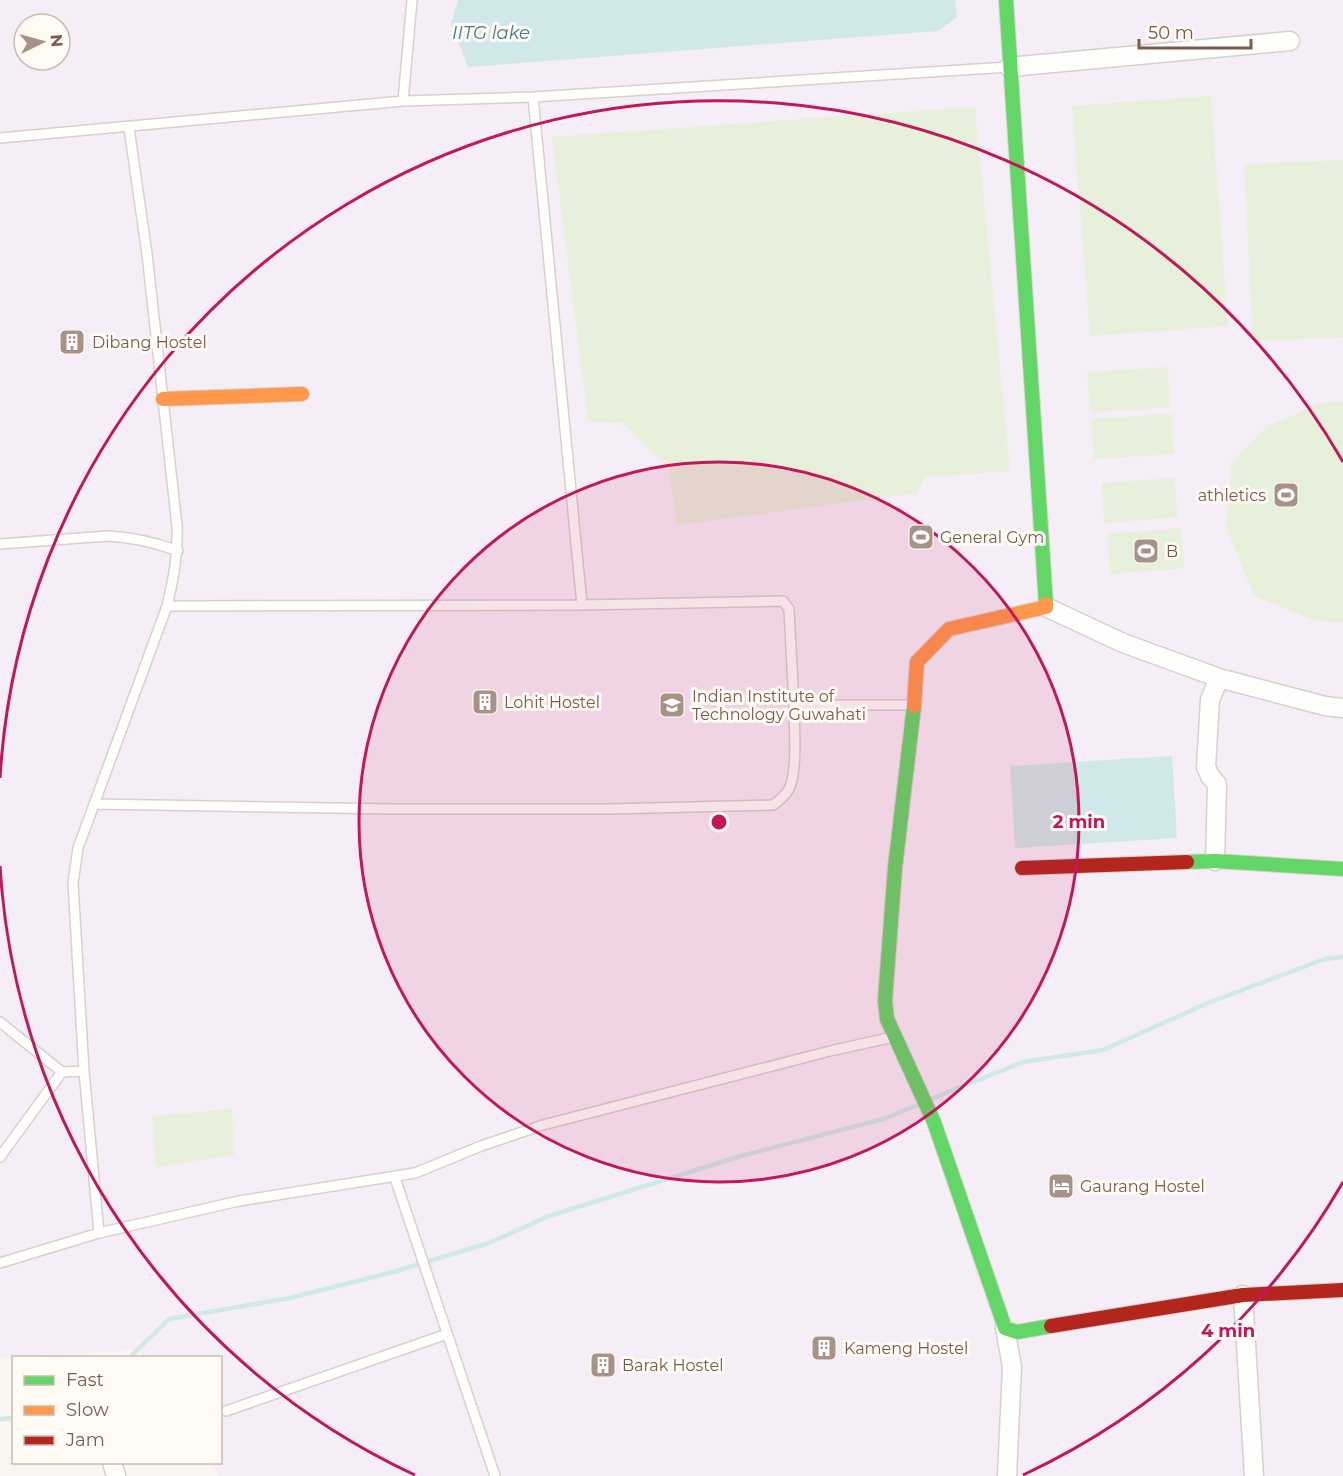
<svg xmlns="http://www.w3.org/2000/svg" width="1343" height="1476" viewBox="0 0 1343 1476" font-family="Montserrat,sans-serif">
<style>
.education{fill:#f6eef6;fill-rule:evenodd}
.green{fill:#e7f0db}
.water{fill:#d0e8ea}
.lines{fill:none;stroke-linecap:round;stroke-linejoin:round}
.stream{stroke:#d0e8ea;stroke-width:4.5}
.lane-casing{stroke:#d7d1cb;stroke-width:12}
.street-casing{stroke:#d7d1cb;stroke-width:21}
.fast-casing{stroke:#d9d2cb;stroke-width:16}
.slow-casing{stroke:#d9d2cb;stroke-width:16}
.jam-casing{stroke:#d9d2cb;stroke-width:16}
.lane{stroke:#fefefd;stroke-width:9}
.street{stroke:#fefefd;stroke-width:18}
.fast{stroke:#63d668;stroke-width:14}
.slow{stroke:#ff974d;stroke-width:14}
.jam{stroke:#b3261e;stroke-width:14}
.ring{fill:none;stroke:#c2185b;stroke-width:3}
.labels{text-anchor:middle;stroke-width:6;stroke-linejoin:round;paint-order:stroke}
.poi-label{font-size:16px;fill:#7a5c4d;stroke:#fffaf3;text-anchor:start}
.water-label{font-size:18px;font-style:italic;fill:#437c86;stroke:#fffaf3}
.centre{fill:#c2185b;stroke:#fffaf3;stroke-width:3}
.ring-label{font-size:18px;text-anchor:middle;font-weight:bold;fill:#c2185b;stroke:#fffaf3;stroke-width:6;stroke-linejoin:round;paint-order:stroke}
</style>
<rect width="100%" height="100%" fill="#f9f5f0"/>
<path class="education" d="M0,0H1343V1476H218L211,1463L220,1462V1358L143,1357L138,1350L0,1358ZM24,24H60V60H24Z"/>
<path class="green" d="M1211,96L1228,326L1090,336L1072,106Z
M975,107L1010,471L926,477L917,493L677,525L669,469L622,423L588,422L552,137Z
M1343,160V337L1253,341L1244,164Z
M1168,367L1170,407L1090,412L1087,372Z
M1343,402V622L1316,621L1254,596L1226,527L1231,464L1266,427L1321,403Z
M1171,414L1174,454L1094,459L1091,419Z
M1174,478L1178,517L1104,523L1101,483Z
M1181,528L1184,568L1110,574L1108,534Z
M232,1109L234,1155L156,1167L152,1116Z"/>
<path class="water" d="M458,0H955L957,17L938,31L468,67L451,24Z
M1172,756L1177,838L1015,848L1010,766Z"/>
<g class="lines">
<path class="stream" d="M931,1099L1023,1062L1103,1050L1208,1003L1325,959L1343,957
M129,1358L169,1319L290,1298L393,1272L489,1243L549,1216L741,1156L883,1119L918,1105
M0,1419L14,1418"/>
<g class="lane-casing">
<path id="lane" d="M533,97L582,605
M403,101L412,0
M0,138L403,101L533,97L1009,67
M0,544L107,536C133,537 154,542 178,551
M167,606L582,605L783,601L789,609L794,705H911
M94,804L392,809H608L773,805C780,800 785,796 789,789C798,771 794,725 794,705
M0,1022L62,1072
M0,1157L62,1072L84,1071
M395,1178L495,1476
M99,1233L84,1071L73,883L78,848L167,606C174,579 178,554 177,526L147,254L129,128
M0,1263L99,1233L239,1201L415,1173L481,1146L543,1125L830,1051L893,1037
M226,1411L447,1334"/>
</g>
<g class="street-casing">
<path id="street" d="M1009,67L1290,41
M1046,607L1123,643L1219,678L1325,706L1343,708
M1215,861L1217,784L1210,776L1206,767L1210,700L1219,678
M1243,1295L1254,1476
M1005,1328L1012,1367L1007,1476
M112,1462L116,1476"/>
</g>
<g class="fast-casing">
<path id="fast" d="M1006,0L1046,604
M914,706L895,868L885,1000L887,1019L934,1122L1005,1328L1017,1332L1051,1326
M1187,862L1215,861L1343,869"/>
</g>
<g class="slow-casing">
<path id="slow" d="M163,399L302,394
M914,706L917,662L949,629L1046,607V604"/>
</g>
<g class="jam-casing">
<path id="jam" d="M1022,868L1187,862
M1051,1326L1243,1295L1343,1290"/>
</g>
<use href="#lane" class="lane"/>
<use href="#street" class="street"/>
<use href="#fast" class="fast"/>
<use href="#slow" class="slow"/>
<use href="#jam" class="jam"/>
</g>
<circle cx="719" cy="822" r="360" fill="#c2185b" fill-opacity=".12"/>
<g class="ring">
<circle cx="719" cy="822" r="360"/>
<path d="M1343 1182A720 720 0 0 1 1023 1475M415 1475A720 720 0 0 1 0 866M0 778A720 720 0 0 1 1343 462"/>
</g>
<defs>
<g id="building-square" transform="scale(1.35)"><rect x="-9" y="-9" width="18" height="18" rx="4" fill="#a69286" stroke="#fffaf3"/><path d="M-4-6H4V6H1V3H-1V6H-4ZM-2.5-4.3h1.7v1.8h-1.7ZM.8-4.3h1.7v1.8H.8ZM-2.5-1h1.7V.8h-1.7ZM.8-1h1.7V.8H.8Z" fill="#fff"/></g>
<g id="stadium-square" transform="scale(1.35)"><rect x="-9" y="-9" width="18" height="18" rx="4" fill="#a69286" stroke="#fffaf3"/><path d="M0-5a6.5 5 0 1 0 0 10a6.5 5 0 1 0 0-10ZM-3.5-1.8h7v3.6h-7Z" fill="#fff"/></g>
<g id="university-square" transform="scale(1.35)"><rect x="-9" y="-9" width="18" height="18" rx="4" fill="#a69286" stroke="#fffaf3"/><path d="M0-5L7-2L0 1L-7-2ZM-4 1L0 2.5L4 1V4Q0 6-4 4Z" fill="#fff"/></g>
<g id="hotel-square" transform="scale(1.35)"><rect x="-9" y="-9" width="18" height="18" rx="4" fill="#a69286" stroke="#fffaf3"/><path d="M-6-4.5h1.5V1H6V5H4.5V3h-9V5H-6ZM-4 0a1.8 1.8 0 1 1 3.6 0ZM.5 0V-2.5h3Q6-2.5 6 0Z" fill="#fff"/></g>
</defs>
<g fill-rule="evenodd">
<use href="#building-square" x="72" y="342"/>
<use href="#stadium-square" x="1286" y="495"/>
<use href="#stadium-square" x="921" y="537"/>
<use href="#stadium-square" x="1146" y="551"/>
<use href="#building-square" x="485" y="702"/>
<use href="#university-square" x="672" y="705"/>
<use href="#hotel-square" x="1061" y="1186"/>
<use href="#building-square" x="824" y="1348"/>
<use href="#building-square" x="603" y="1365"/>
</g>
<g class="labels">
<g class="poi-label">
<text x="92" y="348">Dibang Hostel</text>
<text x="1266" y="501" text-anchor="end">athletics</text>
<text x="940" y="543">General Gym</text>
<text x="1166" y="557">B</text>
<text x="692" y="702">Indian Institute of<tspan x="692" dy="18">Technology Guwahati</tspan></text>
<text x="504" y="708">Lohit Hostel</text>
<text x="1080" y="1192">Gaurang Hostel</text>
<text x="844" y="1354">Kameng Hostel</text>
<text x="622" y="1371">Barak Hostel</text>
</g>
<g class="water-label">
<text x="491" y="39">IITG lake</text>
</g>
</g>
<circle cx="719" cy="822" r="9" class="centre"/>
<g class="ring-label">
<text x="1079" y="828">2 min</text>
<text x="1228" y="1337">4 min</text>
</g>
<rect x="12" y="1356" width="210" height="108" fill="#fffaf3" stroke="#cabbb1" stroke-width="1.5"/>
<rect x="24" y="1376" width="30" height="9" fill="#63d668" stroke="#cabbb1" stroke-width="1.5"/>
<text x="66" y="1386" font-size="18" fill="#7a5c4d">Fast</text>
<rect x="24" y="1406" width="30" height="9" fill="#ff974d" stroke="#cabbb1" stroke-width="1.5"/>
<text x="66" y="1416" font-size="18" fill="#7a5c4d">Slow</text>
<rect x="24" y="1436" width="30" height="9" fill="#b3261e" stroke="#cabbb1" stroke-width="1.5"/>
<text x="66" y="1446" font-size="18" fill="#7a5c4d">Jam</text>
<g transform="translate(42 42) rotate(85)"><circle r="28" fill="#fffaf3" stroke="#cabbb1" stroke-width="1.5"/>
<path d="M0-4.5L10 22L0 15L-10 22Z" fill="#a69286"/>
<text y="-9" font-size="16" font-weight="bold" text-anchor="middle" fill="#7a5c4d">N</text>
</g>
<path d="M1139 39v9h112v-9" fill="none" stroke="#7a5c4d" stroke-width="3"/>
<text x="1148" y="39" font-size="18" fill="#7a5c4d" stroke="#fffaf3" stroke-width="4.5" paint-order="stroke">50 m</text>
</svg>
